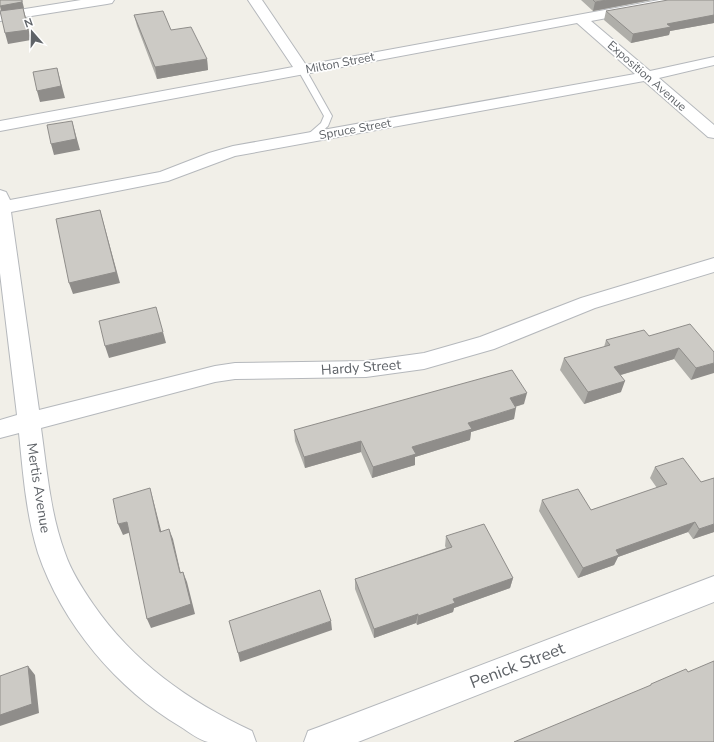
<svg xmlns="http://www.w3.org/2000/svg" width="714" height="742" viewBox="0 0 714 742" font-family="'Nunito Sans',sans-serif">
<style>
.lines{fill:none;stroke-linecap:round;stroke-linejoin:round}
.lane-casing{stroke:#b5b8bc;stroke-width:2}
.street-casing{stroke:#b5b8bc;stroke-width:2}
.lane{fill:#fff;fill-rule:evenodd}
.street{fill:#fff;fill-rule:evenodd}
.wall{fill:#afaea9}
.shaded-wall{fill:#8f8d8a}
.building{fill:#cccac5;stroke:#8f8d8a}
.labels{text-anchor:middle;stroke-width:3.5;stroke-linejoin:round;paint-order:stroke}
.far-street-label{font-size:12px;fill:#5f6368;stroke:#fff}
.street-label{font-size:14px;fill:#5f6368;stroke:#fff}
.near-street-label{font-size:17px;fill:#5f6368;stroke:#fff}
</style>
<rect width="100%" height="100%" fill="#f1efe8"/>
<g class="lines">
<g class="lane-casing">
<path id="lane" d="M299,68H305L332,116L328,126L313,139L310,140L305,137L321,123L324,116L298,70Z"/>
</g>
<g class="street-casing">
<path id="street" d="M81,0H114L112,3L107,4L0,21V13Z
M248,0H262L306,65L659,0H688L686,3L681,4L591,21L650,71L714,57V65L659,78L714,125V138L708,137L644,81L235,156L168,181L11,212L39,410L215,366L235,363L366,361L424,353L480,337L581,298L714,258V272L595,308L494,349L424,369L366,377L235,379L215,382L41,428C47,470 50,513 65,553C71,571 82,588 93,604C133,662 188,701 252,731L256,742C244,742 219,742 208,742C199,740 189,732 181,727C117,689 62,624 38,553C26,514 23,473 19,433L0,438V420L17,415L0,273V190L6,192L10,200L160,172L209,153L233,146L635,74L577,23L0,131V121L293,67Z
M714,576V602L358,742H304L308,731L319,727Z"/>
</g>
<use href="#lane" class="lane"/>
<use href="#street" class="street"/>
</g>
<path class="wall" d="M581,0H651L593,11Z
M714,0V23L670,31L669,35L631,43L604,20L606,11Z
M134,15L171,30L207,59L208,70L157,79L137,26Z
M649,336L714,352L691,380L674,359L621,375V392L584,404L560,370L564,358L604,347L606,340Z
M524,404L515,407L514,419L471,432L470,440L415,457V465L372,478L361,452L305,468L295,441L294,430Z
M655,467L701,482L714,478V532L693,539L688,532L618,557L614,565L578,578L539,511L542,500L591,510L657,488L650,478Z
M446,536L513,578L510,588L454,608L453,612L417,625L416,623L374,638L355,589V579L446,548L445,546Z"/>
<path class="shaded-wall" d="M22,0L24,8H23L26,18L31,40L8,44L5,33L0,6Z
M607,0H651L593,11L595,2Z
M714,11V23L670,31L669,35L631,43L633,34L667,24Z
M207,59L208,70L157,79L155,67Z
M57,68L65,98L40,102L37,91Z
M72,121L80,150L54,155L51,144Z
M100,210L120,283L73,294L69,283Z
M163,332L166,343L109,358L105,346Z
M679,348L674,359L610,378L614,367Z
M714,363V373L691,380L696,368Z
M625,381L621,392L584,404L588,392Z
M527,393L524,404L507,409L510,398Z
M516,408L514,419L471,432L470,440L415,457V465L372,478L373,467L412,447L468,423Z
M361,441V452L305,468L304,457Z
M150,488L153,499L164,542L160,532Z
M127,522L131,532L123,535L118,524Z
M695,522L688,532L618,557L614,565L578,578L583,568L616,550Z
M714,524V532L693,539L699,529Z
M169,529L173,539L183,583L180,573Z
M183,572L187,582L195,614L151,628L147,619Z
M513,578L510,588L454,608L453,612L417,625L418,616L453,599Z
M418,614L416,623L374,638V629Z
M331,621L332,630L240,662L238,653Z
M28,666L35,675L39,713L0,726V715Z"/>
<path class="building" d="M0,0H22V2L0,6Z
M593,0H607L595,2Z
M668,0H714V15L667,24L671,27L633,34L606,11Z
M23,8L28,30L5,33L0,11Z
M163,11L171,30L191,27L207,59L155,67L134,15Z
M57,68L61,86L37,91L33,72Z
M72,121L76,139L51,144L47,125Z
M100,210L116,272L69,283L56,219Z
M156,307L163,332L105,346L99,321Z
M690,324L714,352V363L696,368L679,348L614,367L625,381L588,392L564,358L610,345L606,340L644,330L649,336Z
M512,370L527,393L510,398L516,408L468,423L472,429L412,447L416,454L373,467L361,441L304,457L294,430Z
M683,458L701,482L714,478V524L699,529L695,522L616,550L619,555L583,568L542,500L578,489L591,510L667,484L655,467Z
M150,488L160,532L169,529L180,573L183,572L191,604L147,619L127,522L118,524L113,499Z
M484,524L513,578L453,599L455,603L418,616V614L374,629L355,579L452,547L446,536Z
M320,590L331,621L238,653L229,621Z
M714,661V742H514L651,685V684L686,669L688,672Z
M28,666L32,704L0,715V676Z"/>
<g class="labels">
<g class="far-street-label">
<text transform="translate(340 63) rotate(-11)" y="4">Milton Street</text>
<text transform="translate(647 76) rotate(41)" y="4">Exposition Avenue</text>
<text transform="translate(355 129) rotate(-10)" y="4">Spruce Street</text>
</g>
<g class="street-label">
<text transform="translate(361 367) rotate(-4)" y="5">Hardy Street</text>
<text transform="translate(39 488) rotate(81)" y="5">Mertis Avenue</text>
</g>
<g class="near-street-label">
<text transform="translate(517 665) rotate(-21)" y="6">Penick Street</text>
</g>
</g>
<g transform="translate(32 32) rotate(340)" stroke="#ffffff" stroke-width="3" paint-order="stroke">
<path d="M0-3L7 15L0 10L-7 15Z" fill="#5f6368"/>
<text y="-6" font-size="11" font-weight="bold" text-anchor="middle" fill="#5f6368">N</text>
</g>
</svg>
